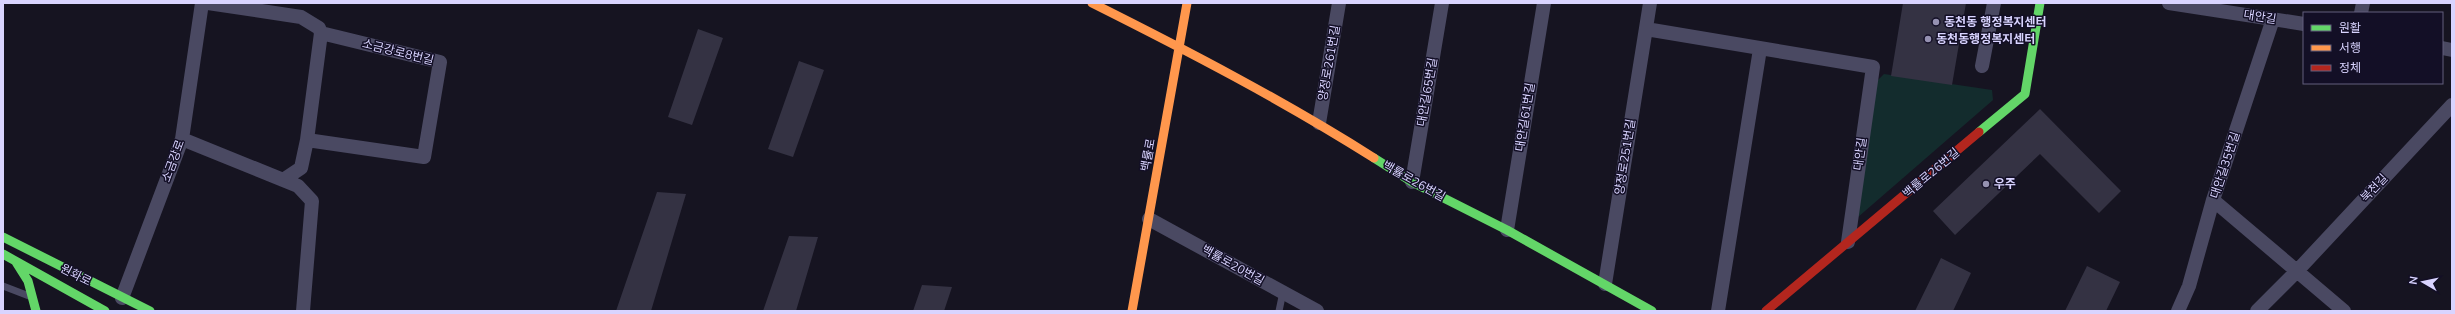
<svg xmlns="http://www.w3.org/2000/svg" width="2455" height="314" viewBox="0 0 2455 314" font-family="'Nunito Sans','Noto Sans KR',sans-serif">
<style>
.green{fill:#132c2d}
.building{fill:#343243}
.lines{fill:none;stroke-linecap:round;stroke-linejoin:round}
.lane{stroke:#4a4962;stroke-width:7}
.street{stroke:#4a4962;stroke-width:14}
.fast{stroke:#63d668;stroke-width:9}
.slow{stroke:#ff974d;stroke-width:9}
.jam{stroke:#b3261e;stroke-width:9}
.poi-dot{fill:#9591b1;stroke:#130f26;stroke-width:1.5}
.labels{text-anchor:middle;stroke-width:3;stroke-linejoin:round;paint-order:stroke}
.street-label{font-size:12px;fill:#d9d4ff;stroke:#130f26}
.poi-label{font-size:12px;font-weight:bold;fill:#d9d4ff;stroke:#130f26;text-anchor:start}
</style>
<rect width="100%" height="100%" fill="#161421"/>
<path class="green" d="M1884,74L1992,90L1993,100L1850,224L1877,81Z"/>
<path class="building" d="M1903,3H1966L1952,85L1891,76Z
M698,29L723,38L692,125L668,117Z
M799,61L824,70L793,157L768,149Z
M2040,109L2121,191L2099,213L2040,154L1955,235L1933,211Z
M657,192L686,194L651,311H616Z
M789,236L818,237L796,311H763Z
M1941,258L1971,273L1953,311H1915Z
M2087,266L2120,282L2106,311H2065Z
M922,285L952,287L944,311H913Z"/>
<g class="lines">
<path class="lane" d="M3,286L29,296
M1279,311L1283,292"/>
<path class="street" d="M208,3L301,17L319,28L321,33
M2169,3L2304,24
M2361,13L2363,3
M1646,29L1873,67L1848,242
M2442,48L2452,50
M1982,66L1994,3
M1319,123L1339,3
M182,139L298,186L312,201L303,311
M307,140L424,157L440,62L321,33
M283,180L301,168L307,140L321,33
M1412,182L1442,3
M2213,200L2344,311
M1149,219L1317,311
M1507,230L1544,3
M1605,284L1650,3
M122,298L182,139L202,3
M1718,311L1760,49
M2178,311L2189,286L2213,200L2273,19
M2257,311L2297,271L2452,105"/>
<path class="fast" d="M1979,132L2025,94L2040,3
M1374,158L1412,182L1507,230L1652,311
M3,237L150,311
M3,254L105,311
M16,262L28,281L36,311"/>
<path class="slow" d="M1092,3C1188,51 1284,101 1374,158
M1132,311L1187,3"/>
<path class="jam" d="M1766,311L1979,132"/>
</g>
<g class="poi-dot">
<circle cx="1936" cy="22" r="4"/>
<circle cx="1928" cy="39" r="4"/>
<circle cx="1986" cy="184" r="4"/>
</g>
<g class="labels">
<g class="street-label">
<text transform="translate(2260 17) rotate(9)" y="4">대안길</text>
<text transform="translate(398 52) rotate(14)" y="4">소금강로8번길</text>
<text transform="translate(1329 63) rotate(-80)" y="4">양정로261번길</text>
<text transform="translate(1427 92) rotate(-80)" y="4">대안길65번길</text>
<text transform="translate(1525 117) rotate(-81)" y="4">대안길61번길</text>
<text transform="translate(1860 154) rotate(-82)" y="4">대안길</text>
<text transform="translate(1148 155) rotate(-80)" y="4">백률로</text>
<text transform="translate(1625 157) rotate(-81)" y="4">양정로251번길</text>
<text transform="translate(173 161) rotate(-70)" y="4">소금강로</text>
<text transform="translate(2225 165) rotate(-72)" y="4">대안길35번길</text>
<text transform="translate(1931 173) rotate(-40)" y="4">백률로26번길</text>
<text transform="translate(1414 181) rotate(29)" y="4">백률로26번길</text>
<text transform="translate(2374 188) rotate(-47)" y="4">북천길</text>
<text transform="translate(1233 265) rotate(29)" y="4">백률로20번길</text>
<text transform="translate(76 275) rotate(27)" y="4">원화로</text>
</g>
<g class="poi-label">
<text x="1944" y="26">동천동 행정복지센터</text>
<text x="1936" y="43">동천동행정복지센터</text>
<text x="1994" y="188">우주</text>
</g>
</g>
<rect width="2455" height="314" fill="none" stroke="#d9d4ff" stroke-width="8"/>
<rect x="2303" y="12" width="140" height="72" fill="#130f26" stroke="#625e7d"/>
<rect x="2311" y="25" width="20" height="6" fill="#63d668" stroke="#625e7d"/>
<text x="2339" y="32" font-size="12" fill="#d9d4ff">원활</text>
<rect x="2311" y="45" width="20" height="6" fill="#ff974d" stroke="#625e7d"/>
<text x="2339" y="52" font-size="12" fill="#d9d4ff">서행</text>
<rect x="2311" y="65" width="20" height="6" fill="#b3261e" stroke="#625e7d"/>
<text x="2339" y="72" font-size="12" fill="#d9d4ff">정체</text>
<g transform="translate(2423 282) rotate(279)" stroke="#130f26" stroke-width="3" paint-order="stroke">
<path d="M0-3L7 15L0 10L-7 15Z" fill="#d9d4ff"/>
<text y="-6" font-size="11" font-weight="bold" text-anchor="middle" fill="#d9d4ff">N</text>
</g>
</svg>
